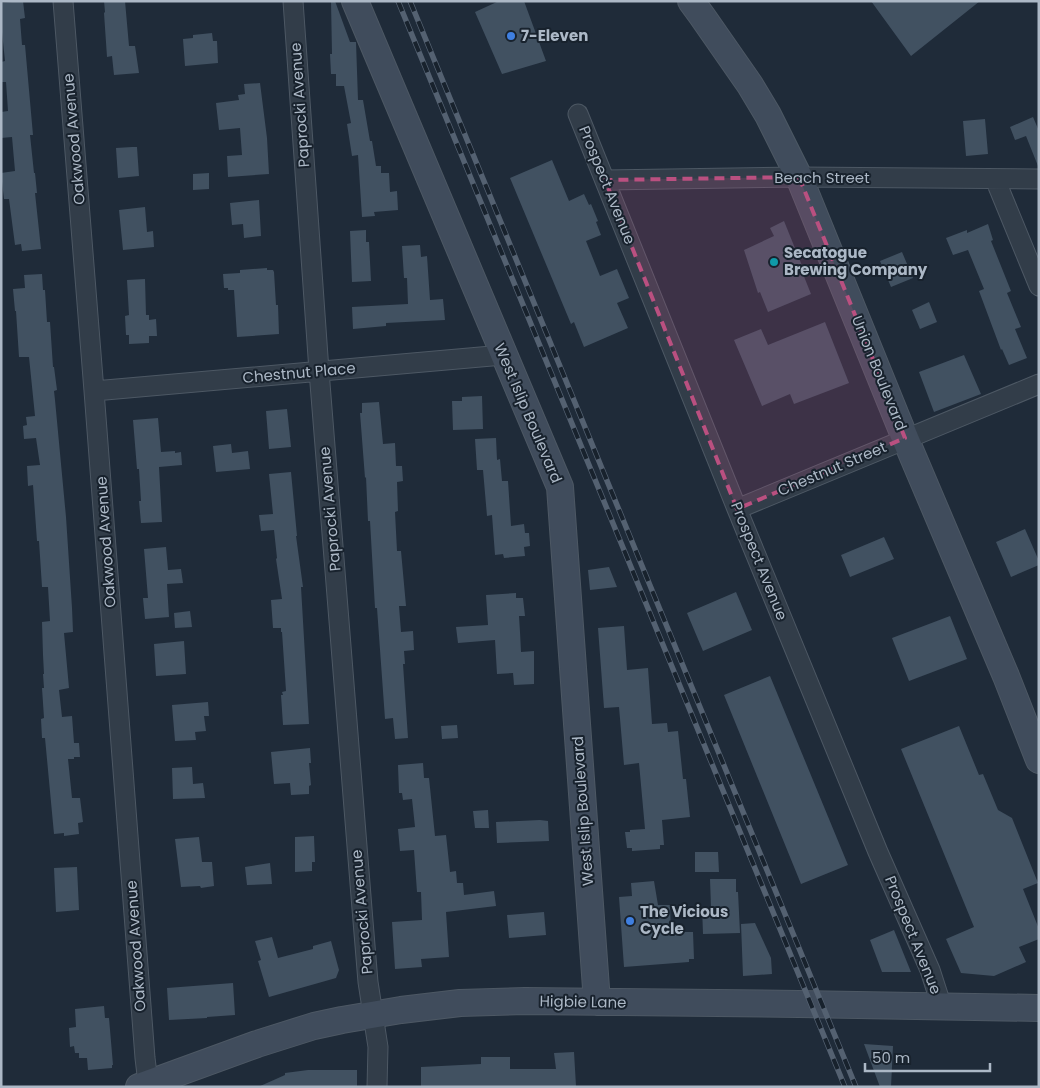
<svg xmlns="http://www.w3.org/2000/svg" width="1040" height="1088" viewBox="0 0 1040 1088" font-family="Poppins,sans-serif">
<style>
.building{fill:#415161}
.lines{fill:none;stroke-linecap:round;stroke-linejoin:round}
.street-casing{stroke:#4d5864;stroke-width:21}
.secondary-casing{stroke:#4d5864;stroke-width:28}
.street{stroke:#323d49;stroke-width:19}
.secondary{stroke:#404c5c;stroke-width:26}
.rail-casing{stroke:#546171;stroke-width:5.5}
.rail{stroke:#18222d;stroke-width:4;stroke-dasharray:11;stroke-linecap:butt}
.marked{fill:#ba5080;fill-opacity:0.2;stroke:#ba5080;stroke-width:4;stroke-dasharray:10 6;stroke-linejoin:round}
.shop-dot{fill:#3f7fe0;stroke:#18222d;stroke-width:2}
.culture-dot{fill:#0f9aa8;stroke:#18222d;stroke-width:2}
.labels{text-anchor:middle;stroke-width:4;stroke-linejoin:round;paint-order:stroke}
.poi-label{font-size:15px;font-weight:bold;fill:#acb8c6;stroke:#18222d;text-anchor:start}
.street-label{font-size:15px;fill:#acb8c6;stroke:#18222d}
</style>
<rect width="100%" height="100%" fill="#1f2b39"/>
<path class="building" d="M23,1L25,18L20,19L22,45H25L33,135H30L34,173H35L37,193H35L41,249L22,251L21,244L15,245L9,199H4L1,173L15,171L12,137L1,138V112L8,111L6,82H1V62L5,61L2,32H1V3Z
M104,1H125L129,46H135L139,73L114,75L112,56L107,57L104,13L105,12Z
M331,1H335L350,42H356L358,100H363L370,141H372L376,166H381V173H389L390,192L397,191L398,210L374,212L375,216L362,217L358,155L352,156L347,124L351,123L344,86H336V74H331L330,54H332Z
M499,1H524L546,61L502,74L475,12Z
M871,1H980L911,56Z
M212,33L213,41H217L218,63L185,66L183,39L193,38V35Z
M260,83L267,138L269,174L228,177L227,156L242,155L240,128L219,130L216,103L239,100L238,95L245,94L244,84Z
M1033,117L1039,131V166H1038L1026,136L1015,140L1010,127Z
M985,119L988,154L966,156L963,121Z
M132,147H137L139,176L118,178L116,148Z
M552,160L569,201L584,194L589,205L591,204L598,221L596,222L601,235L586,241L600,276L617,269L629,298L617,303L628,328L584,347L574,322L571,324L510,178Z
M209,173V189L193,190V174Z
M259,200L261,236L244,238L243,224L232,225L230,203Z
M145,207L147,232L153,231L154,247L123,250L119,210Z
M784,221L805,273L803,274L811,294L768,312L760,292L758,293L744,250L774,236L770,228Z
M988,224L993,240L991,241L1011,291L1007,293L1021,327L1015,329L1027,358L1009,365L1002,349L1001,350L979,291L984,289L968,250L953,255L946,238L967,230V233Z
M366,230V242H369L371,281L352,282L350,231Z
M420,245L421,257L427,256L430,300L443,299L445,320L386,323V326L353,329L352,307L408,304L407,278H404L402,246Z
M902,252L913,278L891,287L880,261Z
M267,268V270H273L274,272L276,305H278L279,334L237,337L234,290H228V288H224L223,274L240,273V270Z
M42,274L43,290H45L47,322H50L53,367H54L57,390L54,391L55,400L66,517L72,608L73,632L64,633L69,688L59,690L62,717L72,716L74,743H79L80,757H74V759H68L72,798H80L83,822L78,823L79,834L64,836V833L54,834L45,738H42L41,719L44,718L42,688H44L43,674H44L43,655L42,622L50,621L48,587H42L39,541H37L33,485L28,486L27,466L40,465L36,438L24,439L23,426L27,425L26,417L35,416L29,357H19L16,311H15L13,289L25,288L24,275Z
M145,279L146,315H149V320L156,319L157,336H149V343L129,344V335H126L125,316L129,315L127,280Z
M929,302L937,322L920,329L912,310Z
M825,322L849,383L794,404L790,394L762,406L734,340L761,329L768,345Z
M964,355L981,394L934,412L919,372Z
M482,396L483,429L453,430L452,401H462V397Z
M379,402L383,444L395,443L396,466H402L403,481L397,482L398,511L395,512L397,551H401L406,606H399L401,632L413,631L414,650L404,651L405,664H403L408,738L395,739L393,718L385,719L377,608H375L370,521H368L366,477L365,478L360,413H362V403Z
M287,409L291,447L269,449L266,411Z
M158,418L161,452L175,451V453L181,452L182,465L159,467L162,522L141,523L139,501H141L139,469H137L133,420Z
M496,438L497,460L500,459L502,481H508L511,526L524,524L525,533H529L530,546L524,547L525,556L504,558L503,554L495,555L492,515L487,516L483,470H477L475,439Z
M231,444L232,453L248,451L250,469L216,472L213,446Z
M291,472L297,536H296L303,587H301L309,724L283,725L281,695H283L282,692L286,691L282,632H281V628H273L271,600L282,599L276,559L277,558L274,530L261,531L259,515L273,514L269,474Z
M1025,529L1039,561V565L1011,577L996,542Z
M884,537L894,559L850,577L841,555Z
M166,547L168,570L181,569L183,583L167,584L169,617L145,619L143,598H148L144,549Z
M609,567L617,587L590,590L588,570Z
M736,592L752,630L703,651L687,613Z
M516,593V598H523L525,616H519L520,632L521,652L534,651V684L514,685L513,673L497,674L495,640L458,643L456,627L488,625L486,595Z
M190,611L192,627L175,628L174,613Z
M950,616L967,659L909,681L892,638Z
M624,626L627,670L648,668L652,724L667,723L668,732L678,731L683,779H686L690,817L662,820L664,845H660V849L632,851V848H627L625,832H630V830L645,829L639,763L624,765L619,707L604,708L598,628Z
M184,641L186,674L156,676L154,644Z
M770,676L848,865L801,884L724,695Z
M208,702L209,716H204L206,731L195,732L196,740L175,741L172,705Z
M457,725L458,738L442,739L441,726Z
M959,726L979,775L983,774L998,810L1012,818L1038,883L1023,889L1039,929V939L1019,947L1026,962L994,976L961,973L946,939L974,927L901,749Z
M310,748L311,763H309L311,785L309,786V794L291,795L290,783L274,784L271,752Z
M423,763L424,778H429L435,836L446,835L450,872L456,871L457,883H463L464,895L494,891L496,906L446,912L449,957L421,959L422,967L395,969L392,922L422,920L421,892H417L414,850L400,851L398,829L415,827L412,799L403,800L402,793H399L398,765Z
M192,767L193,784L203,783L205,798L173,799L172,768Z
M488,810L489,828H475L473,811Z
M540,820L548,821L549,841L497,843L496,822Z
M314,836L315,862H312V871L295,872V837Z
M199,837L202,862H212L214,886L201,888L200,886L181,887L175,839Z
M695,852H718L719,872H695Z
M270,863L272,884L247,885L245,867Z
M77,867L79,910L56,912L54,868Z
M710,879H736V892H738L740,933L703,934L702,907H711Z
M654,881L658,905H670L671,932H693L694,959H689V962L624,967L619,897L632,896L631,883Z
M544,912L546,935L509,938L507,915Z
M755,923L771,958L772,974L743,976L741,924Z
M894,930L911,972H882L870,940Z
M272,937L278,958L313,949V946L331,941L339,970L336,978L269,997L258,961L261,960L255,941Z
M233,983L235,1015L207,1017V1018L169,1020L167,988Z
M104,1006L105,1018H109L113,1065H112V1068L88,1070L87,1058H79V1053H75L74,1046L70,1047L69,1028L76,1027L75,1009Z
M864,1044L893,1046L891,1087H880Z
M574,1052L576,1086L561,1087H421V1067L481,1064V1057H510V1069H556L554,1053Z
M308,1070H357V1087H258L285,1075V1073Z"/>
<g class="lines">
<g class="street-casing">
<path id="street" d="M63,1L94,391L145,1058L148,1083
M293,1L319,371L363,921L368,982L378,1047L377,1087
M578,114L737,509L878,852L930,970L939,998L940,1007
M995,179L1039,286
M605,180L799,177L1039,179
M94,391L503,355
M737,509L1039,384"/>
</g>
<g class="secondary-casing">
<path id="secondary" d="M355,1L560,487L597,1002
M691,1L702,16L750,85L768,115L799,177L905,438L1006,676L1039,760
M139,1087L257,1044L314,1026L342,1020L401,1010L460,1003L525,1001L799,1004L1039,1008"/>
</g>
<use href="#street" class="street"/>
<use href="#secondary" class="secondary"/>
<g class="rail-casing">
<path id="rail" d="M398,1L845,1087
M410,1L856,1087"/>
</g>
<use href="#rail" class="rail"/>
</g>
<path class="marked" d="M799,177L905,438L737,509L605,180Z"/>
<g class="shop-dot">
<circle cx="511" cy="36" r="5"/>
<circle cx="630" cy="921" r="5"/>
</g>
<circle class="culture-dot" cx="774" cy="262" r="5"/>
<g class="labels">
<g class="poi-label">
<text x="521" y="41">7-Eleven</text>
<text x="784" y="258">Secatogue<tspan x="784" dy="17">Brewing Company</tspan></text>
<text x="640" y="917">The Vicious<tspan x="640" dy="17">Cycle</tspan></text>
</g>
<g class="street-label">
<text transform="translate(300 105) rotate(-94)" y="5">Paprocki Avenue</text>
<text transform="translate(74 139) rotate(-95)" y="5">Oakwood Avenue</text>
<text x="822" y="183">Beach Street</text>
<text transform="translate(607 185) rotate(68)" y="5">Prospect Avenue</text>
<text transform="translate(299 373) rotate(-5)" y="5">Chestnut Place</text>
<text transform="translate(879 373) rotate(68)" y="5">Union Boulevard</text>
<text transform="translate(528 413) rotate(67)" y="5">West Islip Boulevard</text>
<text transform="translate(832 469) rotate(-23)" y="5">Chestnut Street</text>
<text transform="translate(330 509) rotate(-95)" y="5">Paprocki Avenue</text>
<text transform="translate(106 542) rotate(-94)" y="5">Oakwood Avenue</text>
<text transform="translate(759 561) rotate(68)" y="5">Prospect Avenue</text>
<text transform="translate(583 811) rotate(-94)" y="5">West Islip Boulevard</text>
<text transform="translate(362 912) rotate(-95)" y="5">Paprocki Avenue</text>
<text transform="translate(913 935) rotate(68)" y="5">Prospect Avenue</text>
<text transform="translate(136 946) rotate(-94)" y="5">Oakwood Avenue</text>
<text transform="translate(583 1002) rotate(1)" y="5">Higbie Lane</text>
</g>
</g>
<rect width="1040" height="1088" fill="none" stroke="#acb8c6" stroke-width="5"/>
<path d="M865 1063v8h125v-8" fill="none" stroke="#acb8c6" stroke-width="2.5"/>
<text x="872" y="1063" font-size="15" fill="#acb8c6" stroke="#18222d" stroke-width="4" paint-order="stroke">50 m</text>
</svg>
